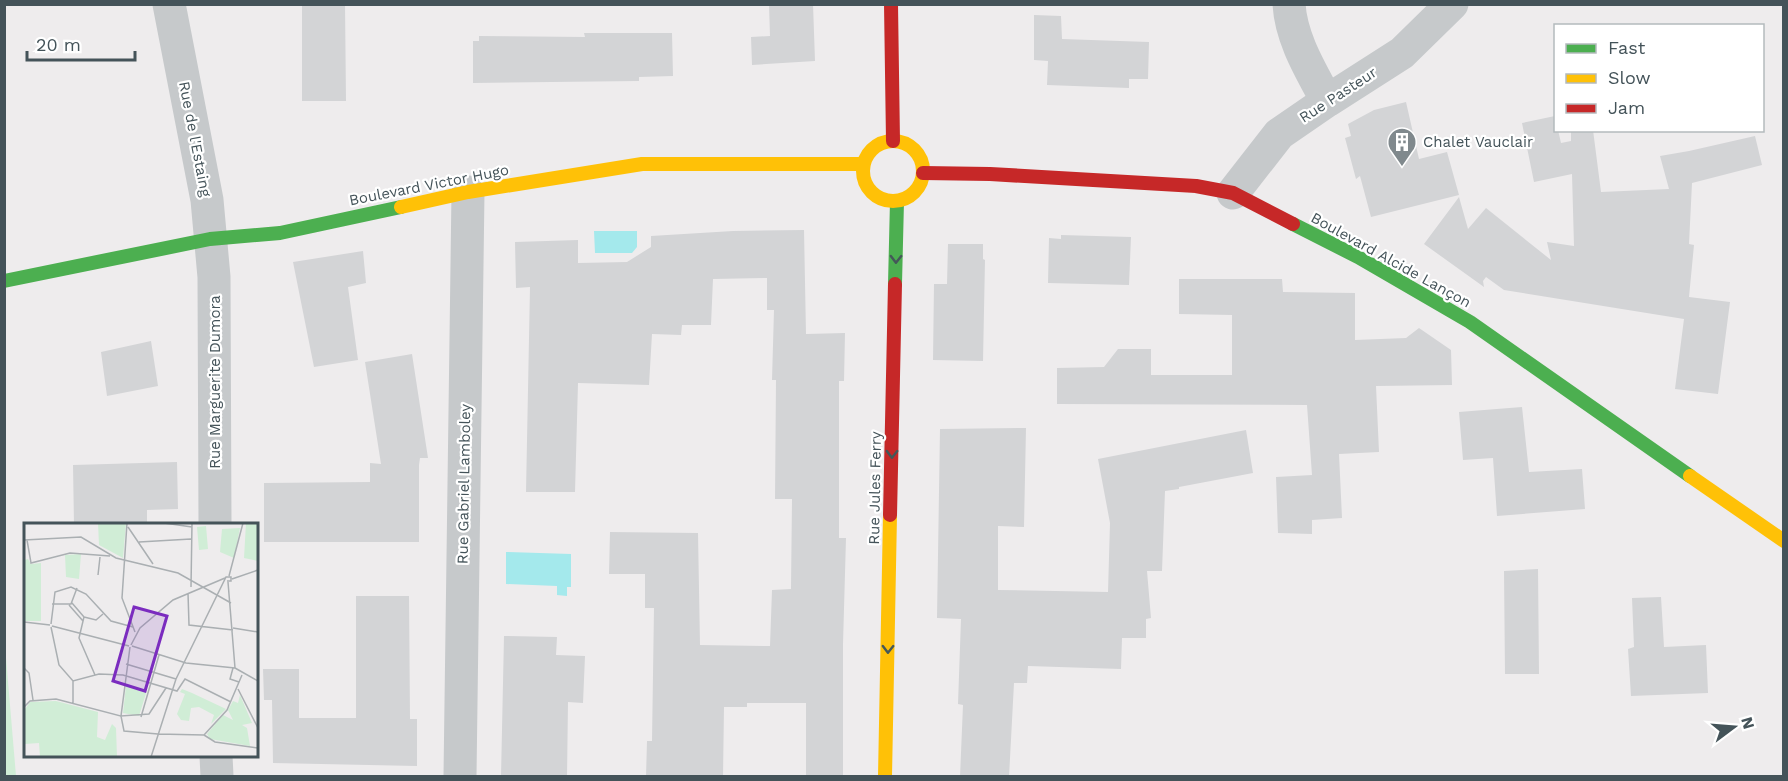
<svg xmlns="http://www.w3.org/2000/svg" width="1788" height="781" viewBox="0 0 1788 781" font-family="'Work Sans',sans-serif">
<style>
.green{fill:#d0edd6}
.water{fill:#a4e9ec}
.building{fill:#d3d4d6}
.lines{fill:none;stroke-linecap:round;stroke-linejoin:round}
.street{stroke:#c6c9cb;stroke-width:33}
.fast{stroke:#4caf50;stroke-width:14}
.slow{stroke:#ffc107;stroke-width:14}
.jam{stroke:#c62828;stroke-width:14}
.oneway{stroke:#445859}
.labels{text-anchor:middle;stroke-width:4.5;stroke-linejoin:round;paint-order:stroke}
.street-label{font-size:15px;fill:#445359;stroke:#fff}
.poi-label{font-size:15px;fill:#445359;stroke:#fff;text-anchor:start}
.inset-road{fill:none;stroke:#aaafb2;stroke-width:1.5}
.view{fill:#7b2cbf;fill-opacity:0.15;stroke:#7b2cbf;stroke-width:3}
.inset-edge{fill:none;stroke:#445359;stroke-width:3}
</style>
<rect width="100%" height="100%" fill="#eeeced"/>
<path class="green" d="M5,646L16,776H5Z"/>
<path class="water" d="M594,231H637V247L632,253H595Z
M506,552L571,554V587H567V596L557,595V586L506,584Z"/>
<path class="building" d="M302,4H345L346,101H302Z
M769,4H813L815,61L752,65L751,37L770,36Z
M1034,15L1061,16L1062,39L1149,42L1148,79H1129V88L1047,85L1048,61L1034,60Z
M584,33H672L673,76L639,77V81L473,83V41H479V36L585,37Z
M1406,102L1419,159L1447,152L1459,195L1371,217L1360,176L1356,179L1345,138L1351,136L1348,124L1374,110Z
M1555,116L1556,130H1558L1561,143L1571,141V130H1593L1601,192L1669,189L1660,156L1689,151L1755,136L1762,165L1692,183L1689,244L1694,245L1689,297L1730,302L1718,394L1675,389L1684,319L1504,290L1486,277L1483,281L1484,287L1424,244L1459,197L1468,229L1486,208L1551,260L1547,242L1574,246L1572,174L1534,182L1522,123Z
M804,230L806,334L845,333L844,381H839V538H846L843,644V777H806V703H747V707H724L723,777H646L647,741H652L654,608H645V574H609L610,532L698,533L700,645L770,646L772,590L791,589L792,499H775L776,380H772L774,310H767V278L713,279L711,325H682L681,335L652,334L649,385L578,383L575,492H526L530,287L516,288L515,242L578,240V263L627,262L651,247V236L733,231Z
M1061,235L1131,237L1129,285L1048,283L1049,238L1061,239Z
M948,244H983V259L985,260L983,361L933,360L934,284H947Z
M363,251L366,283L348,287L358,360L314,367L293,262Z
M1179,279H1282L1283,292L1355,293V340L1406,338L1419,328L1451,350L1452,385L1376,386L1379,452L1339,454L1342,518L1312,520V534L1278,533L1276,477L1312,475L1307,405L1057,404V368L1104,367L1118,349H1151V375H1232V315L1179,314Z
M151,341L158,386L107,396L101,352Z
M412,354L428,458H420L419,465V542H264V483L370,482V463L381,464L365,362Z
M1522,407L1529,472L1582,469L1585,509L1497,516L1493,458L1463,460L1459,412Z
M1026,428L1024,527L998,526V590L1108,592L1110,523L1098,459L1246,430L1253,473L1179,487V489L1165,491L1162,571H1147L1151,618L1146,619V638H1122L1121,669L1028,666L1027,683H1014L1009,777H960L963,705L958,704L961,619L937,618L940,429Z
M177,462L178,509L147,510V523L74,525L73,465Z
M1538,569L1539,674H1505L1504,571Z
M356,596H409L410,719H417V766L273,763L272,700H264L263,669H299V718H356Z
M1661,597L1664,647L1706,645L1708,693L1631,696L1628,649L1634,647L1632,598Z
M504,636L557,637L556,655L585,656L583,703L568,702L567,777H501Z"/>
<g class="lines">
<path class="street" d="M169,4L207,200L214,277L215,524
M1289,4C1291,39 1311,71 1327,101
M1233,193L1279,134L1327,101L1402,53L1452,4
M216,756L217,776
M460,776L468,192"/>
<path class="fast" d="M1293,224L1358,257L1470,322L1690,476
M4,281L210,239L280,233L401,207
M895,284L897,201"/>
<path class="slow" d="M863 171a30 30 0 1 1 60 0a30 30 0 1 1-60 0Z
M401,207L468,192L642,164H864
M1690,476L1784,541
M885,776L890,515"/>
<path class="jam" d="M891,4L893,141
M923,173L990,174L1196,186L1233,193L1293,224
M890,515L895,284"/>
</g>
<defs><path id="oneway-chevron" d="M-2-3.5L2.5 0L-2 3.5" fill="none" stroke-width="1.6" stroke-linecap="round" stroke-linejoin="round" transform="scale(1.5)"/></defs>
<g class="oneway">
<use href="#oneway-chevron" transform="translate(896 259) rotate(91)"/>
<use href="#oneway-chevron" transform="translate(892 454) rotate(91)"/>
<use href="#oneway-chevron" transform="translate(888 649) rotate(91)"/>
</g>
<defs>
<g id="building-pin" transform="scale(1.5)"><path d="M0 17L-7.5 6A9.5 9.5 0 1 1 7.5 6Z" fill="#80898d" stroke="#fff"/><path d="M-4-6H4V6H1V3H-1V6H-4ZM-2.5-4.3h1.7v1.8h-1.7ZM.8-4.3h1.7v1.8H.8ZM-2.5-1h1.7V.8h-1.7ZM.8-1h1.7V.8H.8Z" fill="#fff"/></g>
</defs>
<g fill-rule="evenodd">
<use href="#building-pin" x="1402" y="142"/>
</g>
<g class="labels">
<g class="street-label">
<text transform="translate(1338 95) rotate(-33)" y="5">Rue Pasteur</text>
<text transform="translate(195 139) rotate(79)" y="5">Rue de l'Estaing</text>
<text transform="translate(429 185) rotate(-11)" y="5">Boulevard Victor Hugo</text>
<text transform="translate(1391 260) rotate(29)" y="5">Boulevard Alcide Lançon</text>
<text transform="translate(215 382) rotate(-90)" y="5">Rue Marguerite Dumora</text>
<text transform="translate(464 484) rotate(-89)" y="5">Rue Gabriel Lamboley</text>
<text transform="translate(875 488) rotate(-89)" y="5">Rue Jules Ferry</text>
</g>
<g class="poi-label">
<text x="1423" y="147">Chalet Vauclair</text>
</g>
</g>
<g transform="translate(24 523)">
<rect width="234" height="234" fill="#eeeced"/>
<path d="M74,0H102L99,35L75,22ZM222,0H234V38L220,35ZM182,3L184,26L175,27L173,4ZM216,5L210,35L196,29L198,6ZM57,31L55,56L42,54L41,32ZM4,36L7,41L17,40V98H0V37ZM102,163L123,167L115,193L99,190ZM158,166L168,170L202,186L187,201L190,192L175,184L167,185L165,198L157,197L153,191L161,171L156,169ZM216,172L228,200L218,202L223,205L226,223L186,216L183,211L199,192L209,197L204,187L209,178L214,180ZM32,178L74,189L73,214L81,217L88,201L92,205L93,234H16L15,220L1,221V186L6,179Z" fill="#d0edd6"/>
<path class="inset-road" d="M103,0L98,75L111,109M140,0L168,4M104,4L129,41M0,17L57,14L92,35L154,50L207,80M3,17L7,40L46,30L86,33M115,19L167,16M74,52L76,34M205,53L219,0M208,56L234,47M204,59L211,145M167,64L168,0M164,70L165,102L209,107M48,80L60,94L55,115L71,152M28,81H47L53,65M45,82L59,98M60,94L72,97L79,91M0,99L26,102M27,101L31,69L47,64L62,71L87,98L109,104M28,103L105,123M27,104L35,142L49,158L75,151L99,152L153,168L161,156L207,179M209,105L234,109M107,122L116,105L149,77L201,55M108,123L162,140L211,145M106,124L97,193L125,191L142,165M102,141L152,156M0,145L5,150L9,177M209,145L206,156L215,159M211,145L234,158M49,158V181M214,166L234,205M0,184L6,178L32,176L97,193L100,208L134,211M117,194L135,132M134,211L180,212L203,187L218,152M180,212L191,219L234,225M127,234L152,156L202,54H207V58H203"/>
<path class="view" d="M110,84L143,93L121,168L89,158Z"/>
<rect width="234" height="234" class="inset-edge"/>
</g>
<rect width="1788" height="781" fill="none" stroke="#445359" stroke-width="12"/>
<rect x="1554" y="24" width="210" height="108" fill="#ffffff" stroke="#b4babd" stroke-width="1.5"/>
<rect x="1566" y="44" width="30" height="9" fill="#4caf50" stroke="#b4babd" stroke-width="1.5"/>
<text x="1608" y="54" font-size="18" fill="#445359">Fast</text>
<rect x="1566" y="74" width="30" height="9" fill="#ffc107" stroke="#b4babd" stroke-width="1.5"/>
<text x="1608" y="84" font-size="18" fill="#445359">Slow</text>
<rect x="1566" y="104" width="30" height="9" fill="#c62828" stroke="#b4babd" stroke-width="1.5"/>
<text x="1608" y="114" font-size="18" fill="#445359">Jam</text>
<g transform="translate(1734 727) rotate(74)" stroke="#ffffff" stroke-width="4.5" paint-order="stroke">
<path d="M0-4.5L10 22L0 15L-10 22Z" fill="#445359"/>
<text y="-9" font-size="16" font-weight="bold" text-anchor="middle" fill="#445359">N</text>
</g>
<path d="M27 51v9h108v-9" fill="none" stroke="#445359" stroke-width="3"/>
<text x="36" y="51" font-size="18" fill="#445359" stroke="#ffffff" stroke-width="4.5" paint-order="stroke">20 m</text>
</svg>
